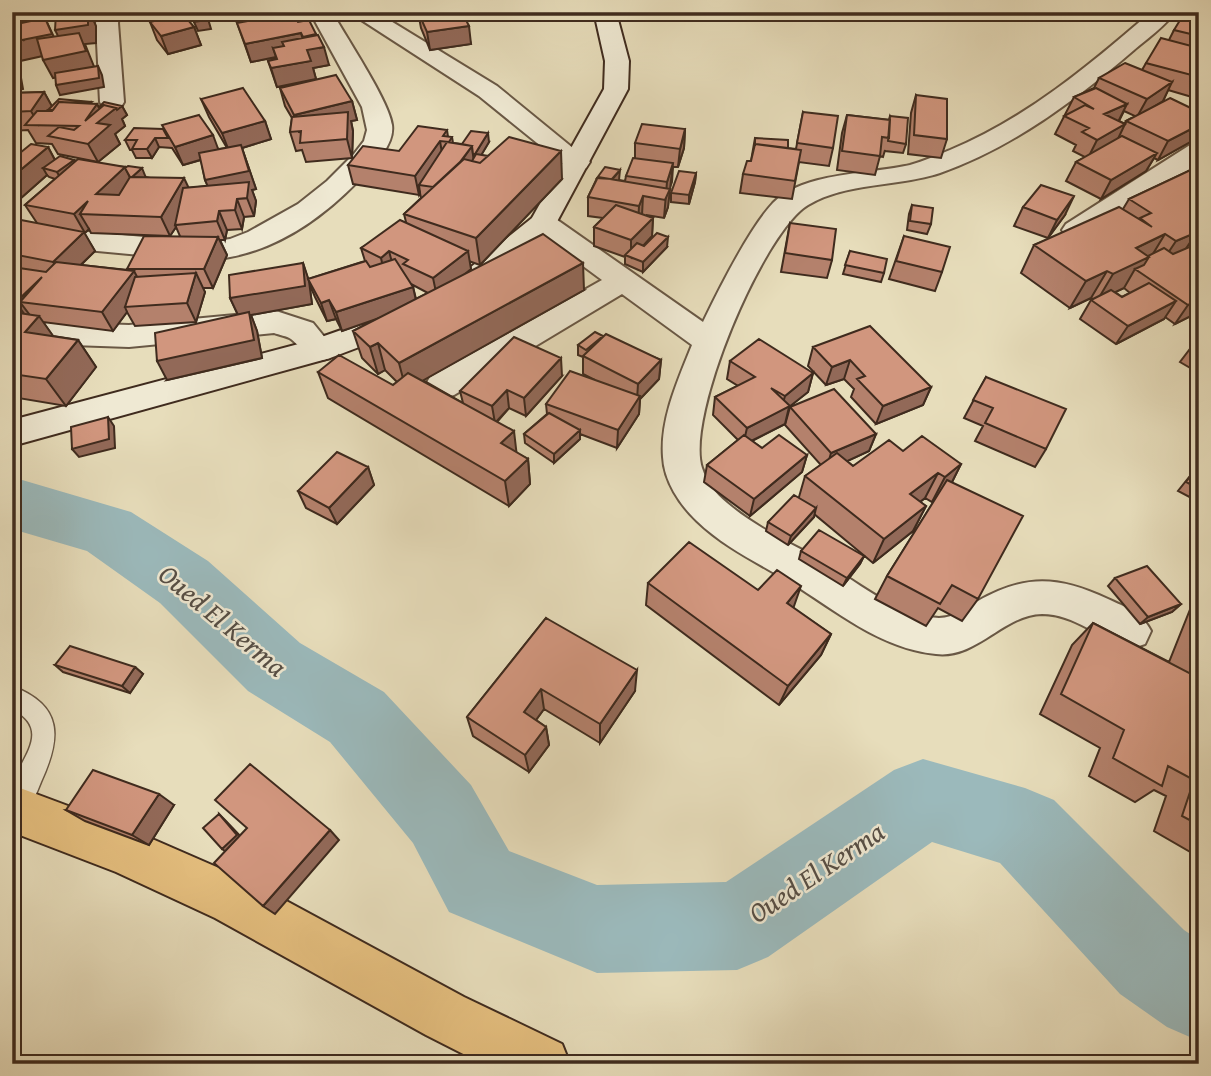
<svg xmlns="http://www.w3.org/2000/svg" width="1211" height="1076" viewBox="0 0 1211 1076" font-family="'Gentium Book Plus',serif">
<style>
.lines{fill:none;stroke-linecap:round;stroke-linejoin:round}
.river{fill:#9bb9bb;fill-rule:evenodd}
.lane-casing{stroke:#695845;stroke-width:3}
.street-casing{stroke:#695845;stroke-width:4}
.secondary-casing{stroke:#3f2b1e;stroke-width:4}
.primary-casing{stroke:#3f2b1e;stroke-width:4}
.lane{fill:#efe9d3;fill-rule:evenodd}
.street{fill:#efe9d3;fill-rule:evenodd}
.secondary{fill:#efe9d3;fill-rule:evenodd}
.primary{fill:#e4be7e;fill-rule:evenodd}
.wall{fill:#b4816c;stroke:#3f2b1e;stroke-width:2;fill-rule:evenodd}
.shaded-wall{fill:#926958;stroke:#3f2b1e;stroke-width:2}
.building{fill:#d1967e;stroke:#3f2b1e;stroke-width:2}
.labels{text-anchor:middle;stroke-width:5;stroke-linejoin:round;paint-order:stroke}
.near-water-label{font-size:28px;font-style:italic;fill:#564e45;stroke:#efe9d3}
</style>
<rect width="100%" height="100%" fill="#e7ddbb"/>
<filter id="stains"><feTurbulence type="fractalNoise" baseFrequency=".00286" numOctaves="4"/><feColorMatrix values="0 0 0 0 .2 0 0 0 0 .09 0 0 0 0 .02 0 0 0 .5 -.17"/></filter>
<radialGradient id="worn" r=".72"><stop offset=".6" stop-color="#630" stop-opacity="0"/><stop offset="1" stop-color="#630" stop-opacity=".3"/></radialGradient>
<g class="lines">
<path class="river" d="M12,477L131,512L208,561L300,643L384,692L471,785L509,851L597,885L726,882L894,770L923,759L1025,788L1054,800L1184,930L1199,940V1041L1167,1027L1120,994L1000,863L932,842L768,957L737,970L597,973L449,912L413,843L330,742L248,691L160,603L87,551L12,529Z"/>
<g class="lane-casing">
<path id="lane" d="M12,686C64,706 61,738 41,782C35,797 28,815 13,821C12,812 11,797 12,787C17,761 55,731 12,709Z"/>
</g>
<g class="street-casing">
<path id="street" d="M98,12H120L118,23L124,102L121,107L112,109L103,107L100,102L96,23Z
M310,12H332C346,37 389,101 392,125C395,146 371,168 357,182C323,217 279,248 230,257C200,263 169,257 140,255C97,251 55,247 12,243V225L188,241H215L230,239L248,232L298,204L327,181L354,154L364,141L367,130L362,107Z
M349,12H376L497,86L590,162L586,168L577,170L568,168L479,96Z
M1151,12H1175C1164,27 1147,39 1134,50C1077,99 1012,148 940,173C897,187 847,182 808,205C763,232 685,417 702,468C707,483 715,493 727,503C754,526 786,541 817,558C854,579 895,616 939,618C955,618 965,608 978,601C1025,574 1059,576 1108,599C1125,607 1142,613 1151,631L1145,644L1130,649C1101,639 1074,614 1042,614C1003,615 977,659 936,654C881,649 835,610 790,582C758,563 724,547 697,521C680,505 664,481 663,457C660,419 678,380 692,345L622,294L454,395L442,398L430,395L425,386L430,377L602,280L533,229L529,223L533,217L543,214L553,217L703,322C719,289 749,229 773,203C803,172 871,174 910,165C924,161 937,155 950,150C1025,119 1090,65 1151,12Z
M1199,143V163L1086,236L1076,239L1066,236L1062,230L1066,224L1190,145Z
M276,311L313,323L335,350L330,358C304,366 308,352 291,339C287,336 279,335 274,333L129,347L72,345L12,337V315L72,323L129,325Z"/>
</g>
<g class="secondary-casing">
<path id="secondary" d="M594,12H616L629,61L628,89L553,229L488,285L477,288L466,285L462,278L466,271L532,218L604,89L605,61Z
M404,308L415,312L420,319L415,326L330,358L12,446V420L310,341Z"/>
</g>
<g class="primary-casing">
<path id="primary" d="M12,785L127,828L251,882L464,997L562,1044L570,1064H483L426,1035L215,918L116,872L12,832Z"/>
</g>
<use href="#lane" class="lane"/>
<use href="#street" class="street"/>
<use href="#secondary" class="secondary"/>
<use href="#primary" class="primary"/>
</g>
<path class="wall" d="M418,12H462L471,44L430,50L421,28Z
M1199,12V84L1192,97L1168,90L1163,101L1152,107L1199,112V137L1158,160L1154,158L1146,171L1101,199L1066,181L1076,162L1085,157L1073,151L1076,145L1055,134L1074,97L1094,88L1099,78L1142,70L1146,63L1169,40L1174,30ZM1124,111L1135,116L1126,121L1125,124L1119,121Z
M150,22L194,27L201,45L168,54L157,40Z
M298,22L329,65L313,68L316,79L277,87L268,61L276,59V57L251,62L237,23Z
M280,88L352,101L357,120L351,121L353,131L352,158L306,162L302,150L296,151L290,132L292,118L285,106Z
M44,92L52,107L92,104H97L99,107L122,106L127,115L122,119L125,126L115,134L120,144L98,162L58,154L52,144L36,143L28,130L12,131V93Z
M916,95L947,139L941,158L908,154L911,113Z
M201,99L265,121L271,139L242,148L256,189L252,190L256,201L254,216L244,217L242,229L227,230L225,240H220L227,255L213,288H202L205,292L196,322L135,326L127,312L113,331L43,322L53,336L78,340L96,367L66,406L12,397V228L37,223L25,205L55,179L49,177L47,175L12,206V157L48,147L55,160L125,167L146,177L188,188L208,186L205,180L201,160L183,165L172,148L159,147L152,158H136L132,150H130L125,140L163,129L219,149L227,148L209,117ZM176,227L180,236L127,269L128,270L81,265L95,251L84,233L89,229L91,233L170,236Z
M803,112L833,148L829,166L799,162L792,199L740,193L743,174L751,161L755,138L788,148L796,149Z
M847,115L889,120L890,116L906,144L903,153L885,151V150L883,157L880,156L875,175L837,170L842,133Z
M685,129L684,148L678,167H673L672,182L669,190L668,207L664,218L646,215L653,218L652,236L643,245L667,247L643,272L625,264V257L594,246V227L603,218L588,216V197L597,178L619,180L625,181L626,176L635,158V143Z
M447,130L448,137H452L453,143L462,144L489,142L481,155L562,179L480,265L469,261L471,269L467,273L584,290L423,380L463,403L460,391L562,376L526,416L509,408L497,422L516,453L528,459L530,484L509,506L328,398L318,372L393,385L397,382L385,370L378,374L362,358L353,331L378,318L342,331L336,319L327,321L315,297L309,283L312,304L251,315L257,331L262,358L167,380L238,315L230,298L303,263L308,279L365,261L361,248L406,222L404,214L421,198L420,193L419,195L353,184L348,165L399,151ZM411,284L428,293L416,299L413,287Z
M1199,166V312L1175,324L1165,317L1164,319L1116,344L1080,319L1091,300L1093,299L1091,298L1070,308L1021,273L1034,245L1123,209L1129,199ZM1124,288L1130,293L1122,297L1115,292Z
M696,173L695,182L689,204L671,202V193Z
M912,205L931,224L927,234L907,230L909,214Z
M1023,207L1065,215L1048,238L1014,226Z
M790,223L832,260L827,278L781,272Z
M904,236L942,272L935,291L889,279Z
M850,251L884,273L881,282L843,274Z
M603,337L661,360L659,379L640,399L639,414L617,448L580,434V439L554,463L525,443L524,434L547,414L546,404L593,379L583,374V357L578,355V345Z
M1199,337V373L1180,362Z
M813,347L931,387L923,405L876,424L851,397L854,389L844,379L826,385L808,366Z
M730,361L813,373L808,392L789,407L785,424L752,441L762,448L807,455L802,472L750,516L704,482L707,465L738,440L713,415L715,397L738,386L727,379Z
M986,377L1046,449L1035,467L975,441L983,426L964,418Z
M790,407L876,434L869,451L847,461L853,466L903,451L961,464L952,482L978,599L962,621L938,608L926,626L875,599L887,576L934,501L932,502L925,498L920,502L926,506L913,531L873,563L814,514V517L788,545L766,531L768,522L799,497L805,476L821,465L785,425Z
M1198,466L1199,467V502L1178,491Z
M368,467L374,485L337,524L306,508L298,491Z
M801,551L864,556L860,564L843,586L799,559Z
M1115,578L1181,604L1172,612L1140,624L1108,586Z
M648,583L758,590L793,608L831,634L821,655L779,705L646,605Z
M1199,593V857L1154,831L1166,796L1154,790L1135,802L1089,776L1100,748L1040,714L1072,645L1093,623L1169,662L1195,597Z
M546,618L635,691L600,743L544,709L536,720L546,727L549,745L529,772L473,736L467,717Z
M55,665L135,667L143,674L130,693L63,672Z
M174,805L149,845L85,821L66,810Z"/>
<path class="shaded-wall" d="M88,12H90L96,26V43L85,44L95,69L53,78L43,60L64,48L55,30Z
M206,12L211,29L198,31L194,22Z
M12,16L24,40L45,18L61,52L20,61L17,56L12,57Z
M469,26L471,44L430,50L427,32Z
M194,27L201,45L168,54L161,36Z
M301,33L306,51L286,55L273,48L276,57L251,62L245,44Z
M316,34L320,48L324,47L329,65L313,68L316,79L277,87L271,68L310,61L303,37Z
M98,66L102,75L104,87L60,95L56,85Z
M15,69L21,78L23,89L12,91V81Z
M1172,82L1163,101L1137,117L1147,99Z
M44,92L54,110H48L51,115L39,125L31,111Z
M352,101L357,120L351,121L353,131L352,158L347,139L299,132L294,115Z
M91,102L94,108L97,104L104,117L116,108L122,106L127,115L122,119L125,126L115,134L120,144L98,162L88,144L81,112Z
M1127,104L1118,122L1104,114Z
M265,121L271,139L242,148L256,189L252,190L256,201L254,216L247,198L213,199L205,180L229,151L222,133Z
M1125,124L1116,143L1088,158L1097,140Z
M1199,125V137L1158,160L1168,141Z
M685,129L684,148L678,167L680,149Z
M488,133L489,142L476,164L475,154Z
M213,135L220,154L183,165L175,147Z
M155,138L159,147L152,158L147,149Z
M440,141L443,159L419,185L420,193L419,195L415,176Z
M472,146L474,164L442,189Z
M48,147L58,166L43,168L47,175L12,206V177Z
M561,151L562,179L480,265L476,238Z
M1157,153L1146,171L1101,199L1111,180Z
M74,160L79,169L62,181L57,172Z
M673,163L668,207L664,218L667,182Z
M125,167L134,186L106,213L96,194Z
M142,168L146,178L132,177Z
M620,170L619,180L611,191V181Z
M696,173L695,182L689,204V195Z
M184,178L193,197L175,225L176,227L170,236L161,217Z
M643,196L642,215L638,224L639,206Z
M1074,196L1065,215L1048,238L1057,220Z
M237,199L244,217L242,229L235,210Z
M88,201L80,214L89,229L85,233L74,214Z
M219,211L227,230L225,240L217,221Z
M653,218L652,236L632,258L631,257V240Z
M84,232L95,251L65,280L53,262Z
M1197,232L1179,259L1158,268L1176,241Z
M1165,234L1148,262L1140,272L1135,269L1124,288L1097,301L1113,274L1136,248Z
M218,237L227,255L213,288L204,269Z
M668,237L667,247L643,272V262Z
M389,251L394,270L385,276L381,258Z
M468,251L471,269L437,297L433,278Z
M303,263L309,281L312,304L251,315L257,331L262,358L167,380L157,361L239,317L230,298Z
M583,263L584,290L406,390L399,363Z
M134,271L144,290L125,307L127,312L113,331L102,312Z
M1107,271L1091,298L1070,308L1086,281Z
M196,273L205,292L196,322L187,303Z
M42,277L20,302L32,318L29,321L16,302Z
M413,287L417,305L342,331L336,312Z
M329,300L336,319L327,321L321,303Z
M1199,300V312L1175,324L1188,305Z
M1176,301L1164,319L1116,344L1128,326Z
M39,316L58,343L25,332Z
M78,340L96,367L66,406L46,379Z
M378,343L385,370L378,374L370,347Z
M561,358L562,376L526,416L524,398Z
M661,360L659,379L640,399L639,414L617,448L618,430L637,400L638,384Z
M850,360L844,379L826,385L832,367Z
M813,373L808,392L789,407L785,424L743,445L747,428L781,410L785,396Z
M931,387L923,405L876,424L883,406Z
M507,390L509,408L495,423L492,406Z
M108,417L114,426L115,448L79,457L72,449Z
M580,430V439L554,463V454Z
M514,431L517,457L501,443Z
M876,434L869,451L826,471L831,453Z
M807,455L802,472L750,516L754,499Z
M528,459L530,484L509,506L505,481Z
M961,464L948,490L932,502L945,477Z
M368,467L374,485L337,524L329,508Z
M938,473L925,498L898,519L910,494Z
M926,506L913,531L873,563L884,539Z
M816,508L814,517L788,545L791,536Z
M864,556L860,564L843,586L847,578Z
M801,586L793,609L787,603Z
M1181,604L1172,612L1140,624L1148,617Z
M831,634L821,655L779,705L788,686Z
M135,667L143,674L130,693L122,686Z
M637,670L635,691L600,743V724Z
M541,689L544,709L528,731L524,712Z
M546,727L549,745L529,772L525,755Z
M159,794L174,805L149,845L132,835Z
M219,814L225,820L244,840L229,854L222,849Z
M330,830L339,840L275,914L263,906Z"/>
<path class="building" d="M60,12H88V25L55,30L56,13Z
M192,12H206L208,20L194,22Z
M418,12H462L469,26L427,32Z
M1185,12H1199V36L1174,30Z
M293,13L298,22L309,20L316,34L303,37L301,33L245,44L237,23Z
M183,14L194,27L161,36L150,22Z
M45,18L52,34L12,42V25Z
M79,33L86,51L43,60L37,39Z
M318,35L324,47L307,50L311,61L271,68L268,61L277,59L273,48L284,46L282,42Z
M1161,38L1199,48V77L1146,63Z
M1125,63L1172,82L1147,99L1099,78Z
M98,66L99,78L56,85L55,73Z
M15,69L18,80L12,81V70Z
M336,75L352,101L294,115L280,88Z
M243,88L265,121L222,133L201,99Z
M1096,88L1127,104L1104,114L1125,124L1097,140L1082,132L1089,128L1064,116L1085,105L1094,109L1074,97Z
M44,92L31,111L12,112V93Z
M916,95L947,99V139L914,135Z
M1170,98L1199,112V125L1168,141L1126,121Z
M59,99L91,102L89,103L59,102L53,110H48Z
M59,102L97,104L85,121L104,105L116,108L97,123L110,125L88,144L48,136L59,127L74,130L79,126L25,125L37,111H52Z
M104,102L122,106L117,110L116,108L104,105L100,108L99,107Z
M348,112L347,139L300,143L301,131L290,132L292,117Z
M803,112L838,116L833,148L797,143Z
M199,115L213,135L175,147L162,125Z
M847,115L890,120L889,138L882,137L880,156L842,151Z
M890,116L908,118L906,144L888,141Z
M642,124L685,129L680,149L635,143Z
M418,126L447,130L443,136L452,137L449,142L440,141L415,176L348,165L363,146L399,151Z
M134,128L163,129L168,138H155L147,149H132L137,140H125Z
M471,131L488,133L475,154H473L472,146L462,144Z
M1122,136L1157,153L1111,180L1076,162Z
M509,137L561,151L476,238L404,214L464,159L480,163Z
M755,138L788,140V148L755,144V146Z
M447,142L472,146L460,162L433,187L419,185Z
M31,144L48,147L12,177V157H15Z
M755,144L801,150L795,181L743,174L747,161H751Z
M241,145L249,171L205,180L199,153Z
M476,154L488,156L480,163L472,161Z
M60,156L74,160L57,172L43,168Z
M633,158L673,163L667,182L626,176Z
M78,159L125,167L96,194L119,195L130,177L184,178L161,217L80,214L88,201L74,214L25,205Z
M128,166L142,168L132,177H130L125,168Z
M1199,166V233L1197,232L1176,241L1165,234L1136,248L1149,257L1113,274L1107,271L1086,281L1034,245L1119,207L1152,227L1140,218L1151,213L1129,199Z
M605,167L620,170L612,179L597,178Z
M679,171L696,173L689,195L671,193Z
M598,177L670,189L665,200L643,196L639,206L588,197Z
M249,182L247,198L237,199L235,210L219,211L217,221L175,225L183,188Z
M1041,185L1074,196L1057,220L1023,207Z
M616,205L653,218L631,240L594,227Z
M912,205L933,208L931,224L910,221Z
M21,220L84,232L53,262L12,254V228Z
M400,220L468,251L433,278L403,264L408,260L389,251L381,258L361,248Z
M790,223L836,229L832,260L785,253Z
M657,233L668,237L643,262L625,255L637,243L644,246Z
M543,234L583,263L399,363L378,343L370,347L353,331Z
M144,236L218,237L204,269H127Z
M904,236L950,247L942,272L896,261Z
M1194,245L1199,248V300L1188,305L1135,269L1144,265L1149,257L1148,256L1164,248L1173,254Z
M850,251L887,259L884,273L845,265Z
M395,259L413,287L336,312L329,300L321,303L308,279L366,261L370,267Z
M56,262L134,271L102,312L20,302L42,277L16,302H12V267L46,272Z
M303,263L305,286L230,298L229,275Z
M196,273L187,303L125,307L135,277Z
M1149,283L1176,301L1128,326L1091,300L1111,290L1122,297Z
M12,312L39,316L25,332L78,340L46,379L12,374Z
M249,312L254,340L157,361L155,333Z
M870,326L931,387L883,406L857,379L865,376L850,360L832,367L813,347Z
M595,332L603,336L586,350L578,345Z
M606,334L661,360L638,384L583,356Z
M514,337L561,358L524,398L507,390L492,406L460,391Z
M759,339L813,373L785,396L771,388L790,406L747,428L715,397L755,377L730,361Z
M339,355L393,385L408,373L514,431L501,443L528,459L505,481L318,372Z
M570,371L640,396L618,430L546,404Z
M986,377L1066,409L1046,449L985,423L993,408L973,400Z
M834,389L876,434L831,453L790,407Z
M549,413L580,430L554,454L524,434Z
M108,417L109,439L72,449L71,427Z
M744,435L762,448L779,435L807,455L754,499L707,465Z
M922,436L961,464L945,477L938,473L910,494L926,506L884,539L805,476L837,453L853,466L889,440L903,451Z
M337,452L368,467L329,508L298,491Z
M1198,466L1199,467V489L1186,482Z
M947,480L1023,516L978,599L952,585L940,604L887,576Z
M794,495L816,508L791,536L768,522Z
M819,530L864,556L847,578L801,551Z
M689,542L758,590L777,570L801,586L787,603L831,634L788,686L648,583Z
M1147,566L1181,604L1148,617L1115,578Z
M546,618L637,670L600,724L541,689L524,712L546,727L525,755L467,717Z
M1093,623L1199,678V825L1182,816L1194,780L1168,766L1162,786L1113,758L1124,730L1061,694Z
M70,646L135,667L122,686L55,665Z
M250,764L330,830L263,906L214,863L247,828L215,800Z
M93,770L159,794L132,835L66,810Z
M219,814L237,835L222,849L203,828Z"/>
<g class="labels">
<g class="near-water-label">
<text transform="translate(223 620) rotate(40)" y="10">Oued El Kerma</text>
<text transform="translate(816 872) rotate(-34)" y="10">Oued El Kerma</text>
</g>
</g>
<rect width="1211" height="1076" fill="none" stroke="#e7ddbb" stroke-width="42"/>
<rect x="14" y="14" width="1183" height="1048" fill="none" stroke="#3f2b1e" stroke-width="3.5"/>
<rect x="21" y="21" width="1169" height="1034" fill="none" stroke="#3f2b1e" stroke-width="2"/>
<rect width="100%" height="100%" filter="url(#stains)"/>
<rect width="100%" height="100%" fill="url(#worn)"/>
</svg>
